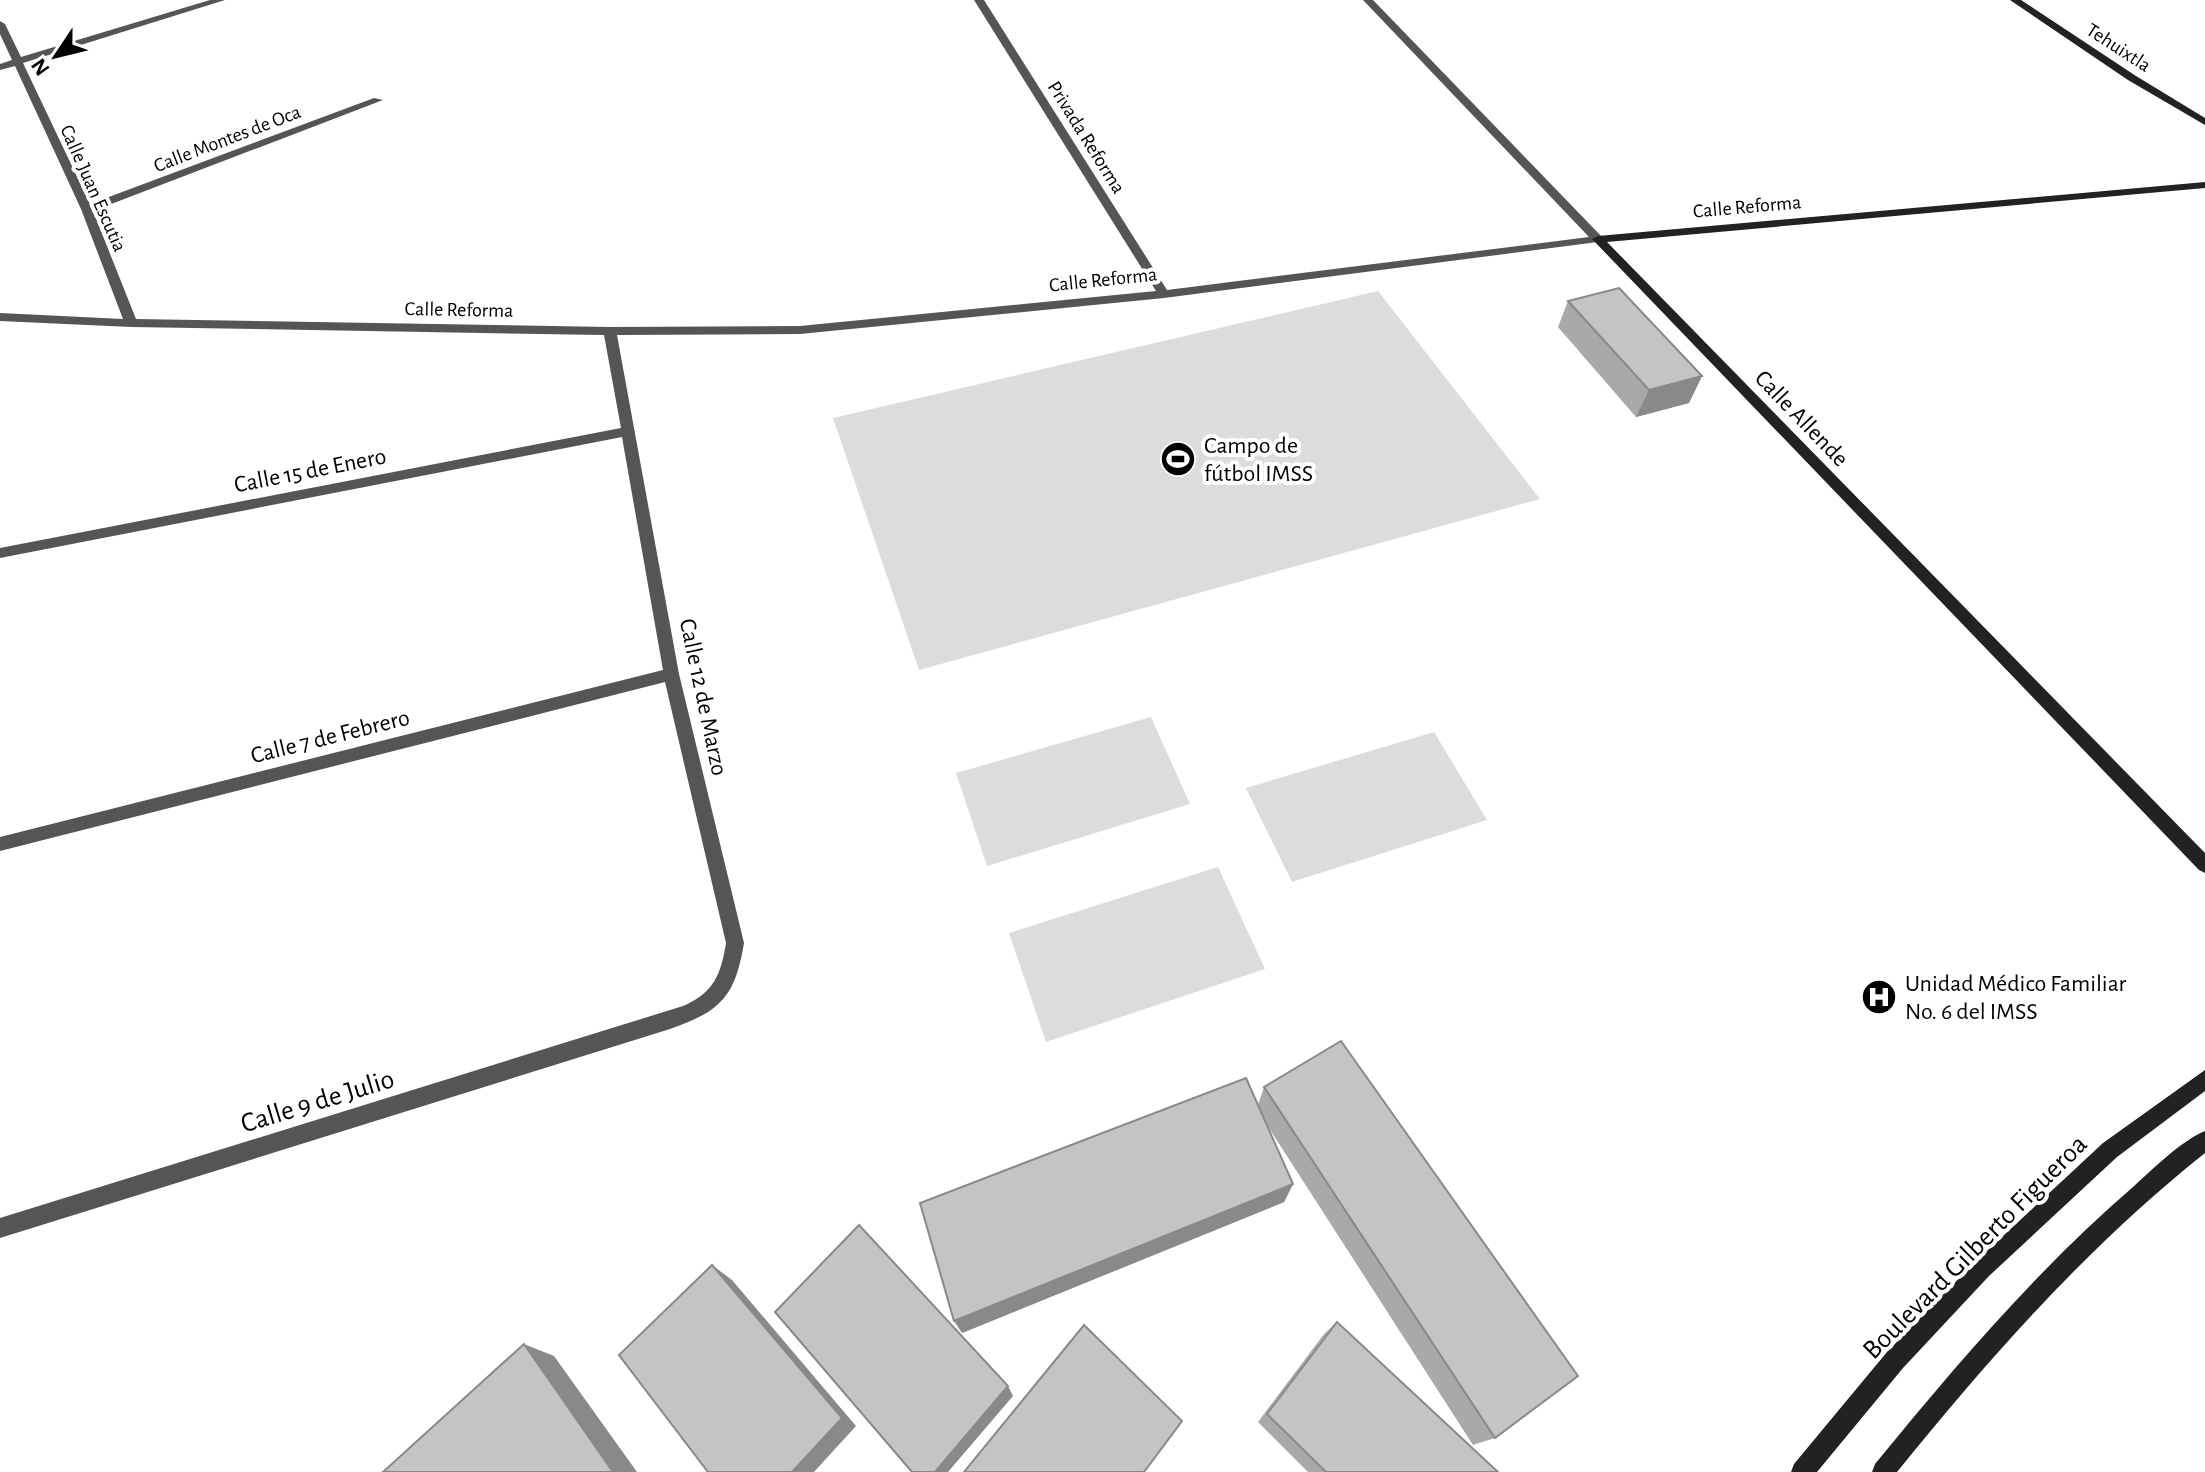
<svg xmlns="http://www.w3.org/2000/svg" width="2205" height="1472" viewBox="0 0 2205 1472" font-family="'Alegreya Sans',sans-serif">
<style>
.green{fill:#dcdcdc}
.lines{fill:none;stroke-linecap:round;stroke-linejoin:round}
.street{fill:#555;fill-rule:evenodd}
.secondary{fill:#222;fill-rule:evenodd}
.wall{fill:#a9a9a9}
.shaded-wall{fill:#898989}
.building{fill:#c4c4c4;stroke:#898989;stroke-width:2}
.labels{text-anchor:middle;stroke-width:8;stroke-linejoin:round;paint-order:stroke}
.far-street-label{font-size:20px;fill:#000;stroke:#fff}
.street-label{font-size:24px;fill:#000;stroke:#fff}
.poi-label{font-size:24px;fill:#000;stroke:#fff;text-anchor:start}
.near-street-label{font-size:28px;fill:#000;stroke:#fff}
</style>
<rect width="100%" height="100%" fill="#fff"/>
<path class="green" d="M1378,291L1540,499L919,670L833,418Z
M1151,717L1190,804L987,866L956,773Z
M1434,732L1487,820L1292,882L1246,788Z
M1218,867L1265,969L1046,1042L1009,933Z"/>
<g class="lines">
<path class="street" d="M210,0H225L23,63L90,204L374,98L383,100L93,211L136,319L610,327L800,326L1156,291L974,0H984L1167,290L1589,237L1363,0H1373L1604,239L1598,242L1164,298L800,334L617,335L679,674L744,943C735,997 721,1011 670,1029L0,1238V1218L683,1006C714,993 721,974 726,943L665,682L0,851V837L663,670L622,437L0,558V548L621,428L604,335L131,327L0,321V313L123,319L81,209L15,66L0,70V64L12,60L0,34V21L5,24L21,57Z"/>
<path class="secondary" d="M2010,0H2021L2136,76L2205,118V125L2128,80Z
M2205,182V188L1607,242L2205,853V873L2199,870L1592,239L1598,236Z
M2205,1070V1091L2117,1157L1989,1276L1903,1368L1817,1472H1791L1794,1464L1887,1352L1975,1262L2103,1143Z
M2205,1131V1153C2088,1246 1991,1356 1897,1472H1872L1875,1464C1955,1366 2037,1270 2133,1187C2153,1169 2181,1141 2205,1131Z"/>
</g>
<path class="wall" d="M1568,301L1702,376L1689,403L1636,417L1558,327Z
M1264,1087L1495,1438L1473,1445L1267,1125L1293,1184L1284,1202L962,1333L1258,1105Z
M1337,1322L1498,1472H1308L1258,1422L1324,1334Z"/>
<path class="shaded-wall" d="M1702,376L1689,403L1636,417L1649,390Z
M1293,1184L1284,1202L962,1333L954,1321Z
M712,1265L732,1280L856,1426L814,1472H792Z
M524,1344L554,1356L637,1472H613Z
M1008,1386L1013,1396L948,1472H935Z"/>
<path class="building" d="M1619,288L1702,376L1649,390L1568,301Z
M1341,1041L1578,1376L1495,1438L1264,1087Z
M1246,1078L1293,1184L954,1321L920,1203Z
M859,1225L1008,1386L935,1472H912L775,1312Z
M712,1265L842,1418L792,1472H708L619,1355Z
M1337,1322L1498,1472H1326L1267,1414Z
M1084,1325L1182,1421L1144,1472H964Z
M524,1344L613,1472H383Z"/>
<defs>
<g id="stadium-disc" transform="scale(1.8)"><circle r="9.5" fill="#000" stroke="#fff"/><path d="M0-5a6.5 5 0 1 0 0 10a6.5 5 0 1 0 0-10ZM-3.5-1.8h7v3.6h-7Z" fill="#fff"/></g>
<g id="hospital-disc" transform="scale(1.8)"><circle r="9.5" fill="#000" stroke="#fff"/><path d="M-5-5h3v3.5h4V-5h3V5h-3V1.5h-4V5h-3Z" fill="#fff"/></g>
</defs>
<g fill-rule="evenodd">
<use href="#stadium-disc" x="1178" y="459"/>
<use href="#hospital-disc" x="1879" y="997"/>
</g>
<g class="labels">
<g class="far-street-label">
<text transform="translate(2119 47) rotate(33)" y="7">Tehuixtla</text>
<text transform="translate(1087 137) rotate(58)" y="7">Privada Reforma</text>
<text transform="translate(227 138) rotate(-21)" y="7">Calle Montes de Oca</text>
<text transform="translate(94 188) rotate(66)" y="7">Calle Juan Escutia</text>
<text transform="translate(1747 206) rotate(-5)" y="7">Calle Reforma</text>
<text transform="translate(1103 279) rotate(-6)" y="7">Calle Reforma</text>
<text transform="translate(459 309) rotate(1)" y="7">Calle Reforma</text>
</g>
<g class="street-label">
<text transform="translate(1802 418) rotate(46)" y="8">Calle Allende</text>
<text transform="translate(310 470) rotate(-11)" y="8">Calle 15 de Enero</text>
<text transform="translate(704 697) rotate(78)" y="8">Calle 12 de Marzo</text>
<text transform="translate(330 736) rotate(-14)" y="8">Calle 7 de Febrero</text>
</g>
<g class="poi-label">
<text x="1204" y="453">Campo de<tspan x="1204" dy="28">fútbol IMSS</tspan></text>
<text x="1905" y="991">Unidad Médico Familiar<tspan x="1905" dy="28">No. 6 del IMSS</tspan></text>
</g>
<g class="near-street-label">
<text transform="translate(317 1100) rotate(-17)" y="10">Calle 9 de Julio</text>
<text transform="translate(1974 1246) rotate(-45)" y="10">Boulevard Gilberto Figueroa</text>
</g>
</g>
<g transform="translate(56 56) rotate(235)" stroke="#ffffff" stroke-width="6" paint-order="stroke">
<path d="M0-6L14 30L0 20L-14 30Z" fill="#000000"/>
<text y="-12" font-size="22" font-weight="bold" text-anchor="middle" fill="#000000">N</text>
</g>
</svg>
